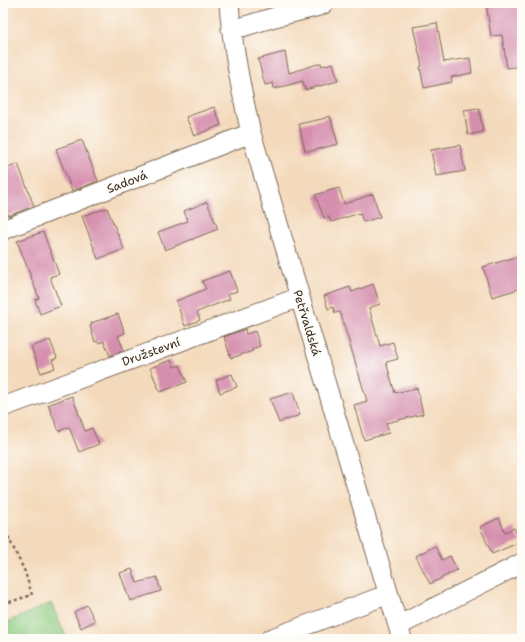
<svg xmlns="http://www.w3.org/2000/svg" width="525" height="642" viewBox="0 0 525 642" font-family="'Shantell Sans',sans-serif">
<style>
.green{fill:#8ecb80;stroke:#647a4f}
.building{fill:#d58eae}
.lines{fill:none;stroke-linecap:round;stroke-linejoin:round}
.minor-casing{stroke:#7c6855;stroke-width:21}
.path{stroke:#7c6855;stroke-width:2.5;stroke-dasharray:3 3;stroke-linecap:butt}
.minor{stroke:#fff;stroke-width:19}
.labels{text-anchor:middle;stroke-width:4;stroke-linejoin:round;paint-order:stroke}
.street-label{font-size:12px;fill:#3b2a1e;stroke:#fdfcf7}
</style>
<rect width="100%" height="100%" fill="#fdfcf7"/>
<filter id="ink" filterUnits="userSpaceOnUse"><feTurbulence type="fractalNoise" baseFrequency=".025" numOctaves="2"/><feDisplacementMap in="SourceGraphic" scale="8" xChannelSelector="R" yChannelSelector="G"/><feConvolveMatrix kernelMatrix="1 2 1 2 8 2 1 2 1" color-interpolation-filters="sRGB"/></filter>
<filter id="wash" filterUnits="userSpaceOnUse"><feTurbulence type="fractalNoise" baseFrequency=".012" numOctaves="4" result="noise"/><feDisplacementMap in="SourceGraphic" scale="16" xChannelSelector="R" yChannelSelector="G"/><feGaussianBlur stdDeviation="0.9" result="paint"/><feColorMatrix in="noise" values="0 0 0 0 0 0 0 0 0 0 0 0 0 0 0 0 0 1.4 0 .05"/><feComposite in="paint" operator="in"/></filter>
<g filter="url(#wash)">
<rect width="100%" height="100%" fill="#f4dabc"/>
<path class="green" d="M51,603L67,639H3V624Z"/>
<g id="blocks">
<path class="building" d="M486,3H521L522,11V66L507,68L502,35L491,36Z
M437,23L444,62L470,58L472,73L451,77L452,82L424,88L420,67L422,66L413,27Z
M285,52L289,73L321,63L322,66L333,63L338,81L305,90L303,81L274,89L273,83L265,85L258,59Z
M214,107L221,125L194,136L186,117Z
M479,108L483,132L468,135L464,110Z
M330,116L338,144L311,151H305L299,124L322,119Z
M82,140L98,181L72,191L56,149Z
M460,145L465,171L436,176L431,150Z
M18,164L34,206L8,216L3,202V170Z
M339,188L344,204L373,194L380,217L363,222L360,213L331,222L329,217L324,218L315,195Z
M207,202L218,229L165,250L158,232L188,221L184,211Z
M107,208L124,249L98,259L82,216Z
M43,232L59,274L50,277L61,306L40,314L35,300L39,298L17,241Z
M522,255V288L492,297L483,267Z
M230,271L237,291L228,294L230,299L197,312L200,320L185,326L176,301L206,289L202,281Z
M373,284L380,304L369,308L380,346L393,342L398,359L386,362L395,393L417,388L423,414L386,423L389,433L364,440L354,405L367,401L340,312L335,313L333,307L328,309L324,296L350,287L352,292Z
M118,314L125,333L118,336L124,350L110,356L104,341L99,343L98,341L95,342L90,326L92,325L91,323Z
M245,329L246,334L255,331L260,346L252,349L253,351L231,358L224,337Z
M50,340L57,358L52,360L55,368L41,373L31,347Z
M171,360L174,367L180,365L187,382L160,392L150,368Z
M232,374L237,387L220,393L216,380Z
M293,392L300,415L286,420V419L279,423L270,399Z
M72,396L85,431L92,428L99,444L79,452L69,427L59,431L48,405Z
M499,518L505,532L514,528L520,542L492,554L480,527Z
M435,546L442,560L450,556L457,570L430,584L416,556Z
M132,569L137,583L157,577L161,591L130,601L120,573Z
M87,605L95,621L81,628L74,612Z"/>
</g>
</g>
<g filter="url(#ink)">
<use href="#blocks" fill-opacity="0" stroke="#7c6855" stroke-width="1"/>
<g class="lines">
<g class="minor-casing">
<path id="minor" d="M229,3C232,47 241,90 251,133L402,639
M231,29L242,27L275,17L319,6L325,3
M3,230L251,133
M3,407L300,297
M398,626L522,563
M270,639L378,598L388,595"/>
</g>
<path class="path" d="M3,526L25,572L32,595L3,604"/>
<use href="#minor" class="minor"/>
</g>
</g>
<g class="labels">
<g class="street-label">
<text transform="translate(127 182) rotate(-21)" y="4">Sadová</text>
<text transform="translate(307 323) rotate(73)" y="4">Petřvaldská</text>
<text transform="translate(151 352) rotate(-20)" y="4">Družstevní</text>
</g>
</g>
<rect width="525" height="642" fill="none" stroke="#fdfcf7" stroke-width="16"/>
</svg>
